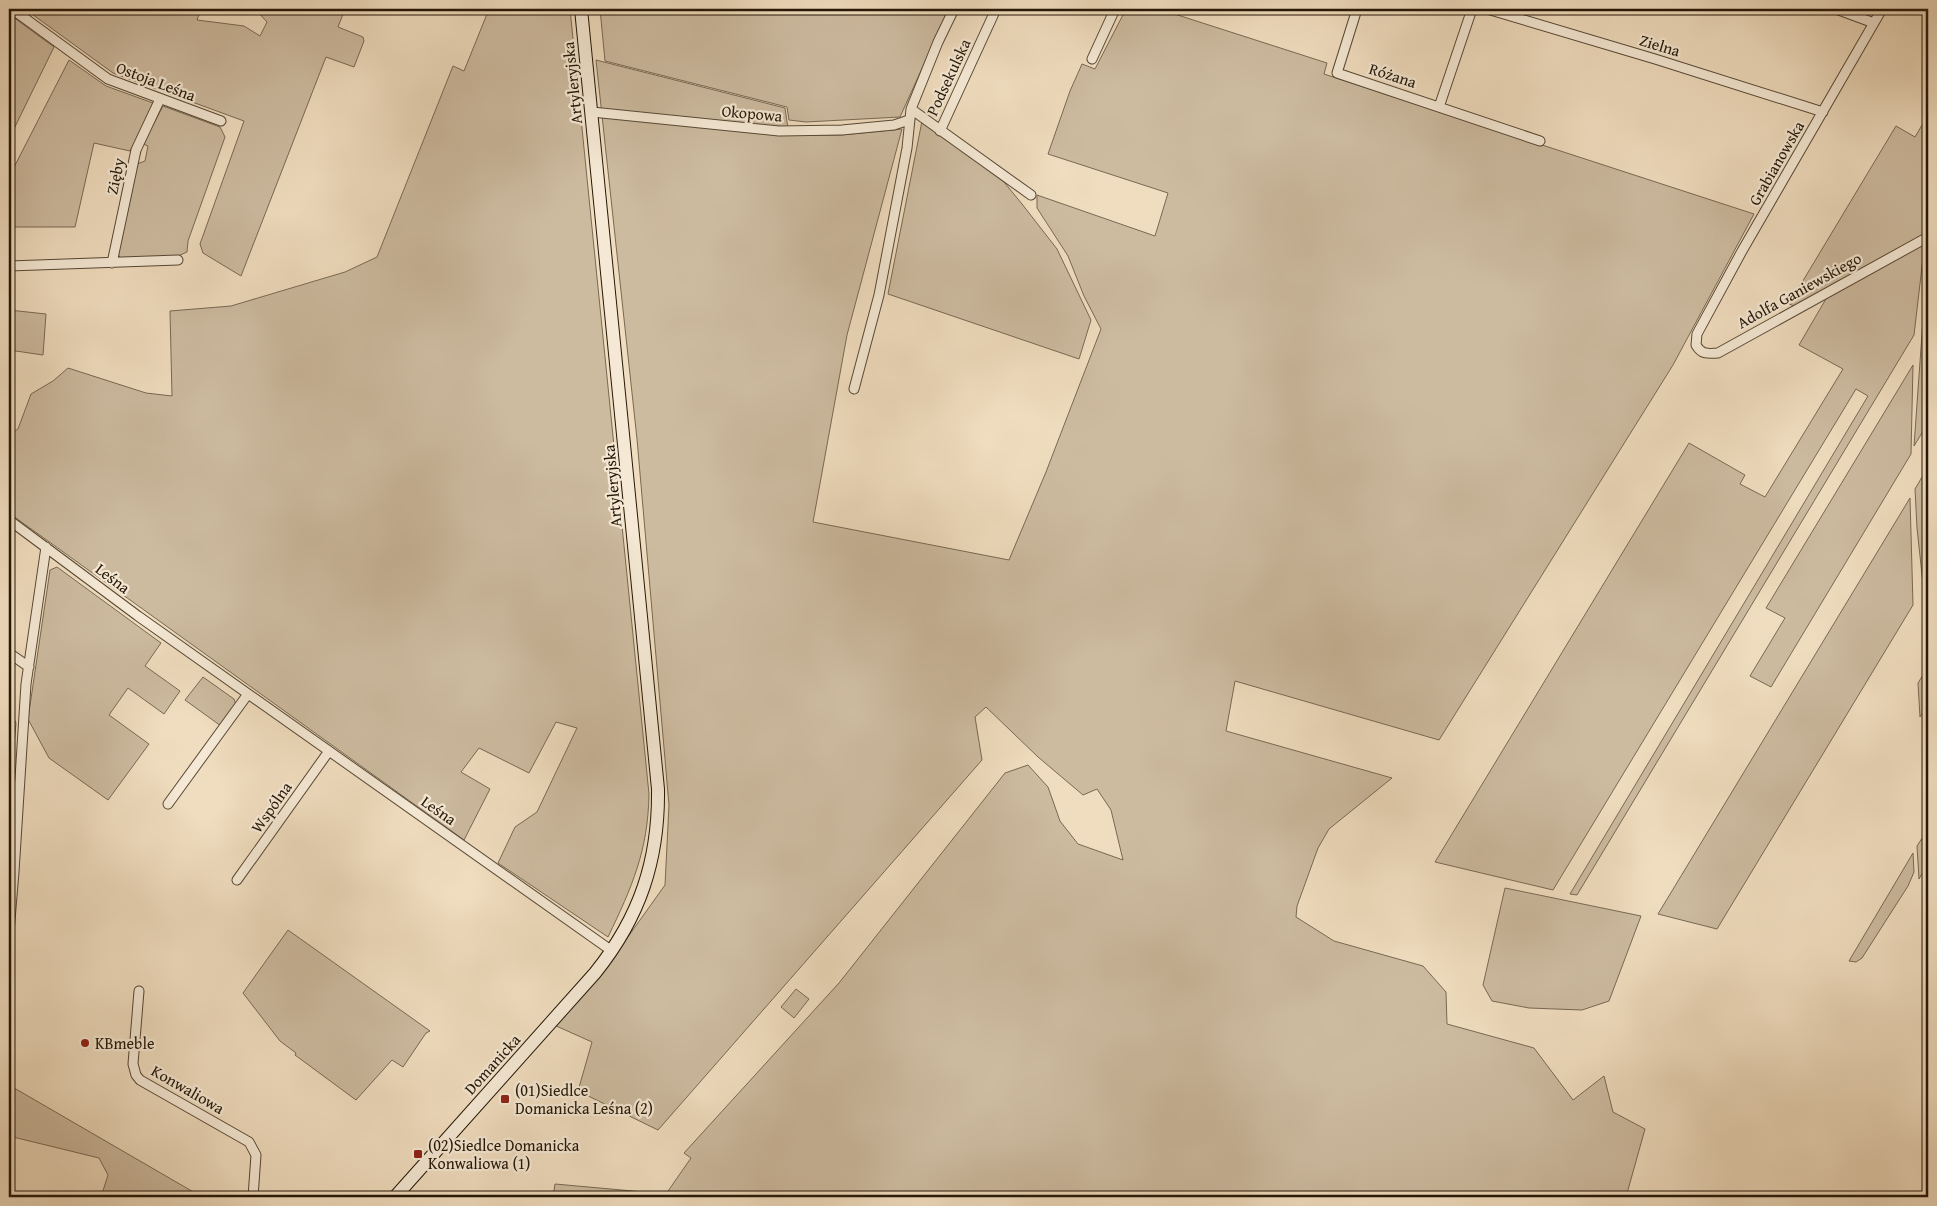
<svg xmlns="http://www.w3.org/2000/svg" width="1937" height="1206" viewBox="0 0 1937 1206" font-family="'Gentium Book Plus',serif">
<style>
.green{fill:#cdbba0;stroke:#786954}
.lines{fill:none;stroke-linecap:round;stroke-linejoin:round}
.street-casing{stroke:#574835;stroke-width:11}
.secondary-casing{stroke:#241707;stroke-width:14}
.street{stroke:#f5e9d5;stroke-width:9}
.secondary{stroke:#f5e9d5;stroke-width:12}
.poi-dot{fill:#8f2418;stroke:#f5e9d5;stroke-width:2}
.labels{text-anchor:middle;stroke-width:4.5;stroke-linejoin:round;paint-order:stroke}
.street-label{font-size:16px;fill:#241707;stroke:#f5e9d5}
.poi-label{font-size:16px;fill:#241707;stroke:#f5e9d5;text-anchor:start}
</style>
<rect width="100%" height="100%" fill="#f0ddbf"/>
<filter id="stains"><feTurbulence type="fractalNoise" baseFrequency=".004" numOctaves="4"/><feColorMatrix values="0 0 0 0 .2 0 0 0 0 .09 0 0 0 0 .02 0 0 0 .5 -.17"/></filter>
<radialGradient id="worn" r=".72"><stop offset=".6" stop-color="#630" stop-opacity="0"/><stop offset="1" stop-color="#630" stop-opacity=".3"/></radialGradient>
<path class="green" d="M25,9H201L197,20L244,26L260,36L267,22L255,9H345L338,27L363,37L364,41L354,67L326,57L241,276L203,253L200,244L244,121L113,73Z
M489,9H570L649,794C648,851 632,887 608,937L498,863L515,827L537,812L577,728L556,722L529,773L479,748L461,772L490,789L464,840L9,513V435L18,429L31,394L53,381L68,368L146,393L172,396L170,311L231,306L345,272L377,257L453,66L464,71Z
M600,9H949L900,117L806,122L789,120L787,107L605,61Z
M1126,9H1159L1327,63L1324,74L1754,214L1673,365L1439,740L1235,681L1226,731L1392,778L1329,829L1318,848L1297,906L1296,917L1334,941L1423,966L1446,992L1447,1024L1534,1048L1573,1100L1604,1076L1613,1112L1645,1129L1626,1197H553L555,1184L666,1194L691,1158L684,1153L839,983L1005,773L1028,765L1048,787L1060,821L1078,844L1123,860L1111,810L1097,789L1083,795L1038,757L986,707L975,717L982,760L658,1130L578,1091L592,1042L554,1025L615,955L665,885L669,805L637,439L596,60L785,108L789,135H841L902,129L847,335L813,522L1009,560L1046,472L1101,329L1084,296L1068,256L1037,208V195L1155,236L1168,193L1048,154L1070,91L1082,64L1095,69Z
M9,14L54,47L9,139Z
M69,60L106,86L153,103L152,110L130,151L94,143L75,227H9V177Z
M163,106L220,127L225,137L188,241L187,252L178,256L122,260L117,253L137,164L145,161L148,146L143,144Z
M1928,115V222L1926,234L1797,307L1789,304L1896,126L1915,137Z
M922,121L1004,182L1022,204L1057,249L1091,320L1079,359L888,294Z
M1925,241L1914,335L1577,895L1570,894L1868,396L1856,389L1553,890L1435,862L1689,443L1745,475L1740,484L1765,497L1843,369L1799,345L1830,292Z
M9,310L46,314L43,355L9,350Z
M1928,311V423L1914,446L1923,320Z
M1913,365L1911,454L1771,687L1750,676L1785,618L1766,608Z
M1928,467V576L1923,584L1917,528L1915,489Z
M1910,498L1913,605L1717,929L1658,914Z
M57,567L161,643L145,666L180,691L164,714L128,688L109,715L149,744L108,800L49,758L28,719L50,570Z
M1928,667V703L1920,717L1918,683Z
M203,677L234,699L236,705L221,726L185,700Z
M9,709L16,723L13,758L9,755Z
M1928,829V863L1919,879L1917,846Z
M1913,853L1914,872L1908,886L1862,958L1856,962L1849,961Z
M1505,888L1641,916L1609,1001L1582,1010L1529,1008L1492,1001L1483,985Z
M288,930L430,1031L426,1033L403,1067L392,1060L356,1100L295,1055L296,1053L280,1041L243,993Z
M796,989L809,999L794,1018L781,1007Z
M9,1085L202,1197H101L108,1175L99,1158L9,1136Z"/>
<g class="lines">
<g class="street-casing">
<path id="street" d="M12,9L108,79L221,121
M1357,9L1337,73L1540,141
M1487,9L1655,59L1823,112
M1836,9L1874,23
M1882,9L1742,251L1697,334L1696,345C1701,354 1707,354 1718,353L1928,237
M1092,59L1115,9
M1439,107L1472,9
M911,109L1031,195
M592,112L779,131L842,130L894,125L909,120
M940,131L996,9
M112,263L136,150L160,99
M9,266L178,260
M854,389L879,295L907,148L911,109L938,42L954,9
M9,520L138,616L612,951
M9,653L29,667
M9,785L19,787
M168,804L248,694
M237,880L329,751
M9,932L14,872L26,684L46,547
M139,991L133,1064L136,1075L140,1080L249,1142L256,1155L253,1197"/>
</g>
<g class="secondary-casing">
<path id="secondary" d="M395,1197L595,973C640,917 659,860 658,789L581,9"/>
</g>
<use href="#street" class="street"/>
<use href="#secondary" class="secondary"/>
</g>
<g class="poi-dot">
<circle cx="85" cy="1043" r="5"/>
<rect x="500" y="1094" width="10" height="10" rx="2.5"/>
<rect x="413" y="1149" width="10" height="10" rx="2.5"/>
</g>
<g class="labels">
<g class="street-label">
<text transform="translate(1660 45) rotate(17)" y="6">Zielna</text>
<text transform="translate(1393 75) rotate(18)" y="6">Różana</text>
<text transform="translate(948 77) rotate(-65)" y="6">Podsekulska</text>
<text transform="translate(156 81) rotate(21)" y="6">Ostoja Leśna</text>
<text transform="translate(572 83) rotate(-96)" y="6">Artyleryjska</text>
<text transform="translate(752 113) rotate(5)" y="6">Okopowa</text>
<text transform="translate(1776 163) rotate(-60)" y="6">Grabianowska</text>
<text transform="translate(115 176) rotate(-78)" y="6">Zięby</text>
<text transform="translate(1799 290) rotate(-29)" y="6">Adolfa Ganiewskiego</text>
<text transform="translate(612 486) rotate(-95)" y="6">Artyleryjska</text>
<text transform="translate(113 578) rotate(37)" y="6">Leśna</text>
<text transform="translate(271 807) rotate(-55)" y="6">Wspólna</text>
<text transform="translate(439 810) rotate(35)" y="6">Leśna</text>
<text transform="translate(492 1064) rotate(-48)" y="6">Domanicka</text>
<text transform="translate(188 1089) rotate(30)" y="6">Konwaliowa</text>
</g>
<g class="poi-label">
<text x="95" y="1049">KBmeble</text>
<text x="515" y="1096">(01)Siedlce<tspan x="515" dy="18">Domanicka Leśna (2)</tspan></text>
<text x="428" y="1151">(02)Siedlce Domanicka<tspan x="428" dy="18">Konwaliowa (1)</tspan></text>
</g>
</g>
<rect width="1937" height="1206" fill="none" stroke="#f0ddbf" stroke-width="30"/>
<rect x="10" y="10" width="1917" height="1186" fill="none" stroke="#241707" stroke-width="2.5"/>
<rect x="15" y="15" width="1907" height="1176" fill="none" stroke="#241707"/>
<rect width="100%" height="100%" filter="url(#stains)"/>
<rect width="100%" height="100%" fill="url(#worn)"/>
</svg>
